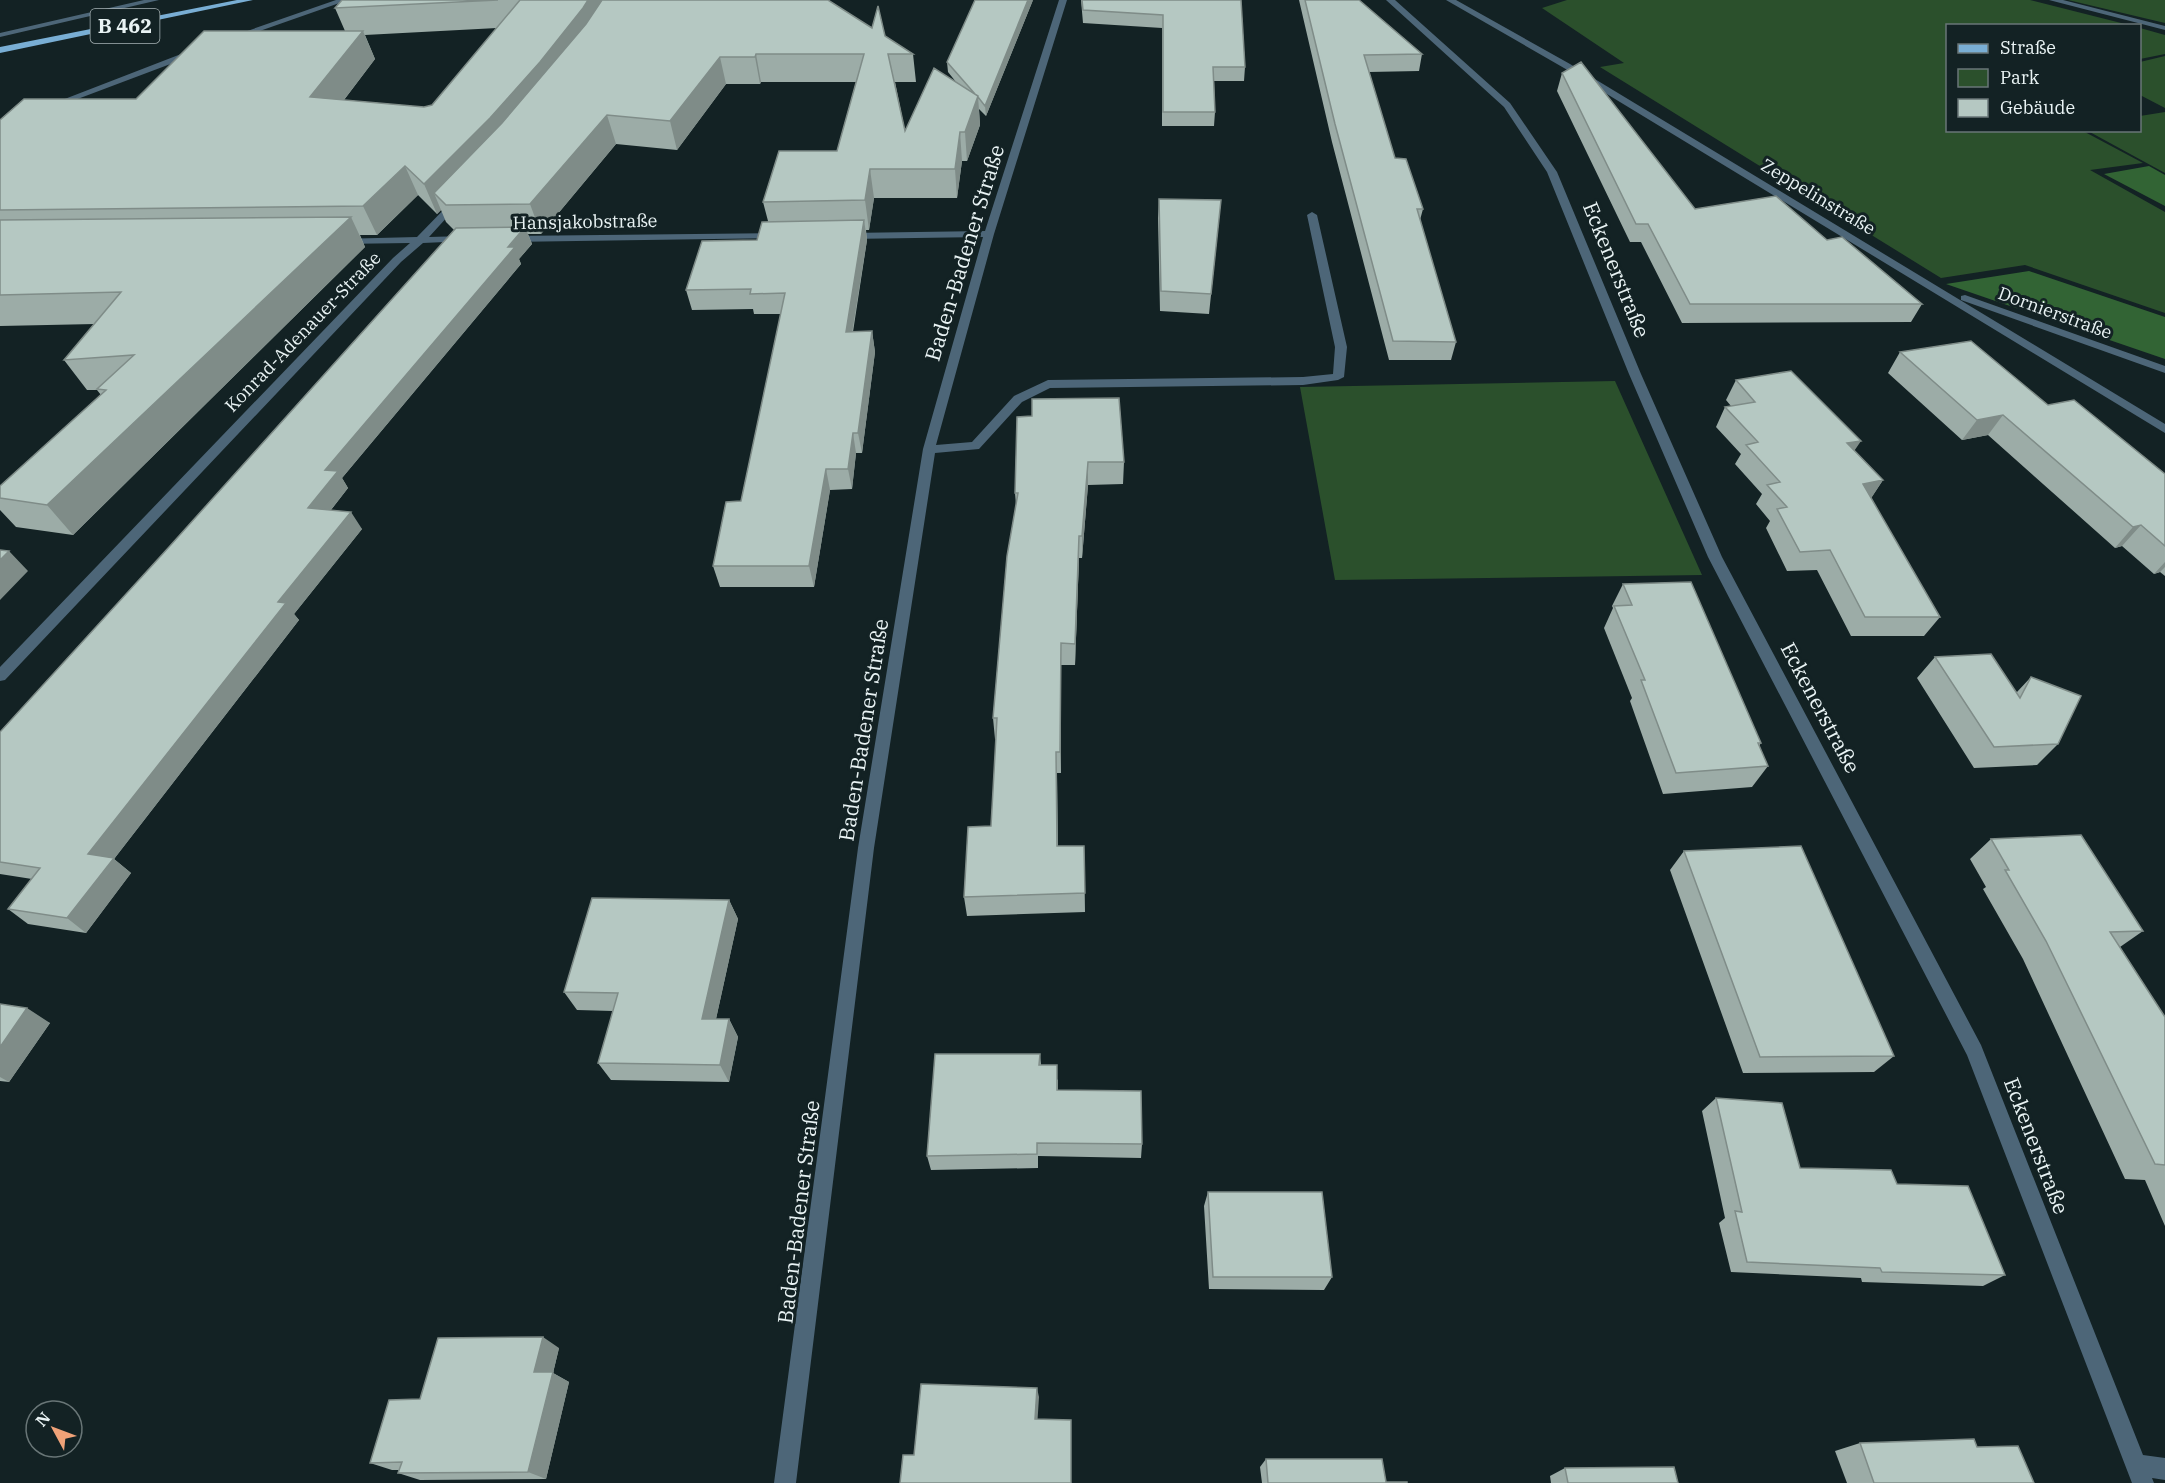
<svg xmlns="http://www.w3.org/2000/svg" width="2165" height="1483" viewBox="0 0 2165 1483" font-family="'IBM Plex Serif',serif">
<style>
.green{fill:#2b502c}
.forest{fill:#326434}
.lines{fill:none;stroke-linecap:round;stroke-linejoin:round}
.minor{fill:#4d6678;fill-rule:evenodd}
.major{fill:#79aed4;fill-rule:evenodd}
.wall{fill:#9caca7;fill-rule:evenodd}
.shaded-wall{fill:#7f8c88}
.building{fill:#b5c8c2;stroke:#7f8c88;stroke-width:1.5}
.labels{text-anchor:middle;stroke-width:6;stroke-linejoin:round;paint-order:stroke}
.far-street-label{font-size:18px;fill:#e9f3f4;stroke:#132224}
.shield{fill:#132224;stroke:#a9b4b6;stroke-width:1.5}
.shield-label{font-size:20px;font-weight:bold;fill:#e9f3f4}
.street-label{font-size:21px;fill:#e9f3f4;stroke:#132224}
</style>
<rect width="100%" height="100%" fill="#132224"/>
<path class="green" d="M1567,0H2030L2129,25L1948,26V130L2083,131L2143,163L2090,170L2165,212V313L2025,265L1941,278L1600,67L1624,63L1542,8Z
M2068,0H2165V23Z
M2140,28L2165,35V54L2140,59Z
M2165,56V108L2140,95V62Z
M2165,112V173L2088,131L2140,130V116Z
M1615,381L1702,575L1335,580L1300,387Z"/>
<path class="forest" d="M2149,166L2165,175V206L2104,174Z
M2029,271L2165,317V359L1946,284Z"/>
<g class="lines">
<path class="minor" d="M144,0H159L0,37V33Z
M336,0H348L237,39L230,37Z
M1059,0H1067L994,234L936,445L972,442L1014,396L1048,380L1303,377L1333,374L1335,347L1307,215L1312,212L1317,215L1347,347L1344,377L1338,380L1303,385L1050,388L1022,402L979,449L935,453L874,848L796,1483H774L858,848L923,449L983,237L848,239L843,236L848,233L985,231Z
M1386,0H1395L1510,103L1557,172L1641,374L1722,557L1981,1045L2143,1455L2165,1458V1480L2152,1478L2154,1483H2132L1967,1055L1708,557L1629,374L1547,172L1504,107Z
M1446,0H1456L1570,64L2165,424V433L1564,68Z
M2049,0H2063L2165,26V30Z
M194,49L198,52L197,54L51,109L44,107Z
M457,198L462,201L460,203L429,237L464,236L468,237V241L423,243L401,262L5,680L0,681V667L393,258L410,243L341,244L336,241L337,239L417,237L454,199Z
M776,233L781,236L780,238L509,242L504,239L509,236Z
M1965,295L2165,366V373L1961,300V296Z"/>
<path class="major" d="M237,0H253L0,53V47Z"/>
</g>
<path class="wall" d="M342,0H828L913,54L916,82H895L905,131L956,82L948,72L947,62L1033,0L986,116L979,109L980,125L967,161H962L957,198H874L869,230H866L867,240L853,332L872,331L875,352L862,453H856L852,489L830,490L814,587H720L713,566L741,501L781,314H754L753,309L692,310L686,290L757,240L768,221L763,202L837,151L856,82H761L760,84H726L677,150L616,144L541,234H528L532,244L519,259L521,264L342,478L348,488L331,510L362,529L294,614L299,620L114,859L131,873L86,933L28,924L8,909L32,879L0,874V732L169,547L454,230L446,222L441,210L437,214L418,195L377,235H360L365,247L73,535L16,527L0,510V486L101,395L97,390H87L64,360L95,324L0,326V120L136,99L345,31L335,8ZM497,28L432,105L424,107L344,100L375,59L365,35Z
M1081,0H1241L1245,67L1244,81H1214L1215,112L1214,126H1162V28L1083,23Z
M1299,0H1359L1422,54L1419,71L1369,72L1395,158L1423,209L1420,220L1456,342L1451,360H1389L1332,142Z
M1562,73L1695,209L1827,240L1922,304L1911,322L1682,323L1641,242H1630L1557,91Z
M1159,199L1221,200L1209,314L1160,311L1158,218Z
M1900,352L2048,405L2165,474V576L2160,572L2154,574L2122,546L2115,548L1988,435L1962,440L1888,373Z
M1736,380L1854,451L1883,480L1871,498L1940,617L1924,636H1851L1817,570L1787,571L1766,528L1770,521L1756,504L1762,494L1735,464L1741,454L1716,427L1725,407L1731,406L1726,400Z
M1017,417L1124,462L1123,484L1088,485L1082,558H1079L1075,665H1061V773H1057L1058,846H1084L1085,912L967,916L964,897L991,826L996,739H995L993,718L1016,505L1015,493Z
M1623,584L1761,743L1759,746L1768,766L1752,787L1663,794L1630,701L1632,698L1604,628L1613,608L1612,606Z
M1935,657L2017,692L2031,677L2058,744L2037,765L1974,768L1917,678Z
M1991,839L2143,931L2120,947L2165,1017V1226L2145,1180L2125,1179L2023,959L1983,889L1986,887L1970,859Z
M1684,851L1894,1056L1874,1072L1743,1073L1670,870Z
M729,900L738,919L716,1019H729L738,1037L729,1082L611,1080L598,1063L613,1011L577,1010L564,992Z
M0,1004L50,1023L9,1082L0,1081Z
M1040,1054L1041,1065L1058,1080V1090L1142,1144L1141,1158L1038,1156V1168L931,1170L927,1156Z
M1716,1098L1800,1168L1897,1184L2005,1275L1983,1286L1862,1282L1861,1278L1731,1272L1719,1223L1725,1218L1702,1111Z
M1208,1192L1332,1277L1324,1290L1209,1289L1204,1206Z
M559,1348L553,1373L569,1382L546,1479L420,1480L398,1473L399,1470H392L370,1463L420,1399Z
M1860,1443L1977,1447L2034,1483H1847L1835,1451Z
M1266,1459L1386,1482L1407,1483H1262L1260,1467Z
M1565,1468L1678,1483H1551L1550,1476Z"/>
<path class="shaded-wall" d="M588,0H611L446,204L434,193L441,210L437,214L424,184Z
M1028,0H1033L986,116L985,106Z
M363,31L375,59L324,126L310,97Z
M756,54L761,82L760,84L755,57Z
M720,57L726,84L677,150L670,121Z
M978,96L980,125L967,161L965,132Z
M607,115L616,144L541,234L530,204Z
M960,132L962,161L957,198L955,169Z
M405,166L418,195L377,235L363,206Z
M870,169L874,198L869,230L865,200Z
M351,217L365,247L73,535L47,505Z
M864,220L867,240L849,352L846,332Z
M525,227L532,244L519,259L521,264L342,478L348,488L319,525L308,508L325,470Z
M872,331L875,352L862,453L858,433Z
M2003,415L1988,435L1962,440L1977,420Z
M853,433L856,453L852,489L848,469Z
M1861,441L1848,460L1847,443Z
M1088,462V485L1082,558V536Z
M826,469L830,490L814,587L809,566Z
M1883,480L1870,500L1863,484Z
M351,512L362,529L294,614L299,620L114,859L131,873L86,933L67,918L88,854L278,602Z
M2141,525L2122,546L2115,548L2133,527Z
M1079,536V558L1075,665V644Z
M9,551L28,571L0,600V560Z
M2165,562V567L2160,572L2154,574Z
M1061,643V773L1060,752Z
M729,900L738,919L712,1037L702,1019Z
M27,1008L50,1023L9,1082L0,1077V1047Z
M729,1019L738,1037L729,1082L720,1065Z
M543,1337L559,1348L553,1373L569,1382L546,1479L528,1472L534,1372Z
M1037,1388L1039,1397L1037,1428L1035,1419Z"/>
<path class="building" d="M342,0H498L335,8Z
M520,0H588L583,8L540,62L490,118L424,184L405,166L363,206L0,210V120L24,99H136L204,31H363L310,97L424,107L432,105Z
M602,0H828L872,28L878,6L885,36L913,54H888L905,131L934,68L978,96L965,132H960L955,169H870L865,200L763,202L779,151H837L864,54H756L755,57H720L670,121L607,115L530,204L446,205L434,193L502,123L586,24Z
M975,0H1028L985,106L978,97V96L975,94L947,62Z
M1082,0H1241L1245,67H1213L1215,112H1163V15L1083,10Z
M1305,0H1359L1422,54L1364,55L1395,158L1406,159L1423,209H1417L1456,342L1393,341L1335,124Z
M1581,62L1695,209L1776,196L1827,240L1842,237L1922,304H1690L1648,224H1636L1562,73Z
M1159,199L1221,200L1211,294L1161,291Z
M351,217L47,505L0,498V486L106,390L97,389L134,355L64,360L121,292L0,295V220Z
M864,220L846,332L872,331L858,433H853L848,469H826L809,566H713L726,502L741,501L785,293L750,294L751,289L686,290L702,241L757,240L762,222Z
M525,227L508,247H515L325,470L338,471L308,508L351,512L278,602L286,603L88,854L114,858L67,918L8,909L40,868L0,862V732L169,547L456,228Z
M1971,341L2048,405L2074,400L2165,474V546L2141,525L2133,527L2003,415L1977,420L1900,352Z
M1791,371L1861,441L1847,443L1883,480L1863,484L1940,617H1865L1830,550L1800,552L1777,509L1787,507L1767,485L1780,482L1746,445L1758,442L1725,407L1755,402L1736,380Z
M1119,398L1124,462H1088L1082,536H1079L1075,644L1061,643L1060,752H1056L1057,846H1084L1085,893L964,897L968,827L991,826L997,718H993L1007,556L1018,493H1015L1017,417L1032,416V399Z
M0,550L9,551L0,560Z
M1691,582L1761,743H1758L1768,766L1676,773L1641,680H1645L1614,606L1632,605L1623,584Z
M1991,654L2020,698L2031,677L2081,696L2058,744L1994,747L1935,657Z
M2081,835L2143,931L2110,932L2165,1017V1165L2155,1164L2046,941L2005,870H2009L1991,839Z
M1801,846L1894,1056L1760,1057L1684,851Z
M592,898L729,900L702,1019H729L720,1065L598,1063L618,993L564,992Z
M0,1004L27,1008L0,1047Z
M935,1054H1040L1039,1065H1057V1090L1141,1091L1142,1144L1037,1143V1154L927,1156Z
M1716,1098L1782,1103L1800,1168L1891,1170L1897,1184L1968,1186L2005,1275L1882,1272L1880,1268L1747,1262L1735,1211L1742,1212Z
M1208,1192H1322L1332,1277H1213Z
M543,1337L534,1372H553L528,1472L398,1473L402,1462L370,1463L389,1400L420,1399L438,1338Z
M921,1384L1037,1388L1035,1419L1071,1420V1483H900L903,1455H914Z
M1974,1439L1977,1447L2018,1446L2034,1483H1874L1860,1443Z
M1266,1459H1382L1386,1482H1407V1483H1268Z
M1674,1467L1678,1483H1568L1565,1468Z"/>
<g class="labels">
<g class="far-street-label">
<text transform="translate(1818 197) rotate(31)" y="6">Zeppelinstraße</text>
<text transform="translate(585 222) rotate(-1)" y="6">Hansjakobstraße</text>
<text transform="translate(2055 313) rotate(20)" y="6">Dornierstraße</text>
<text transform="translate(303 332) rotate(-46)" y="6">Konrad-Adenauer-Straße</text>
</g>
<rect class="shield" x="90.5" y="9" width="69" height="34" rx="4.5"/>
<g class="shield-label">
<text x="125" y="33">B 462</text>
</g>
<g class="street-label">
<text transform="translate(965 253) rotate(-73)" y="7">Baden-Badener Straße</text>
<text transform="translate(1616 270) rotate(68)" y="7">Eckenerstraße</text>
<text transform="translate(1820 708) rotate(62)" y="7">Eckenerstraße</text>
<text transform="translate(864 730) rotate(-81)" y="7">Baden-Badener Straße</text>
<text transform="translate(2036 1146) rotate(69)" y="7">Eckenerstraße</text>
<text transform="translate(799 1212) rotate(-83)" y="7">Baden-Badener Straße</text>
</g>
</g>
<rect x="1946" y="24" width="195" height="108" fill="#132224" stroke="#697677" stroke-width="1.5"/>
<rect x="1958" y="44" width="30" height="9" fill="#79aed4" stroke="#697677" stroke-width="1.5"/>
<text x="2000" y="54" font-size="18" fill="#e9f3f4">Straße</text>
<rect x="1958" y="69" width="30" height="18" fill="#2b502c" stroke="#697677" stroke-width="1.5"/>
<text x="2000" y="84" font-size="18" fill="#e9f3f4">Park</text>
<rect x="1958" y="99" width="30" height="18" fill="#b5c8c2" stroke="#697677" stroke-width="1.5"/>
<text x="2000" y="114" font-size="18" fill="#e9f3f4">Gebäude</text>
<g transform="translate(54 1429) rotate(311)"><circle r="28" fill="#132224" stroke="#697677" stroke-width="1.5"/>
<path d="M0-4.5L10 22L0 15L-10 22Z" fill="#f0a278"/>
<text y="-9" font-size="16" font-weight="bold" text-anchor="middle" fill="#e9f3f4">N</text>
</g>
</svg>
